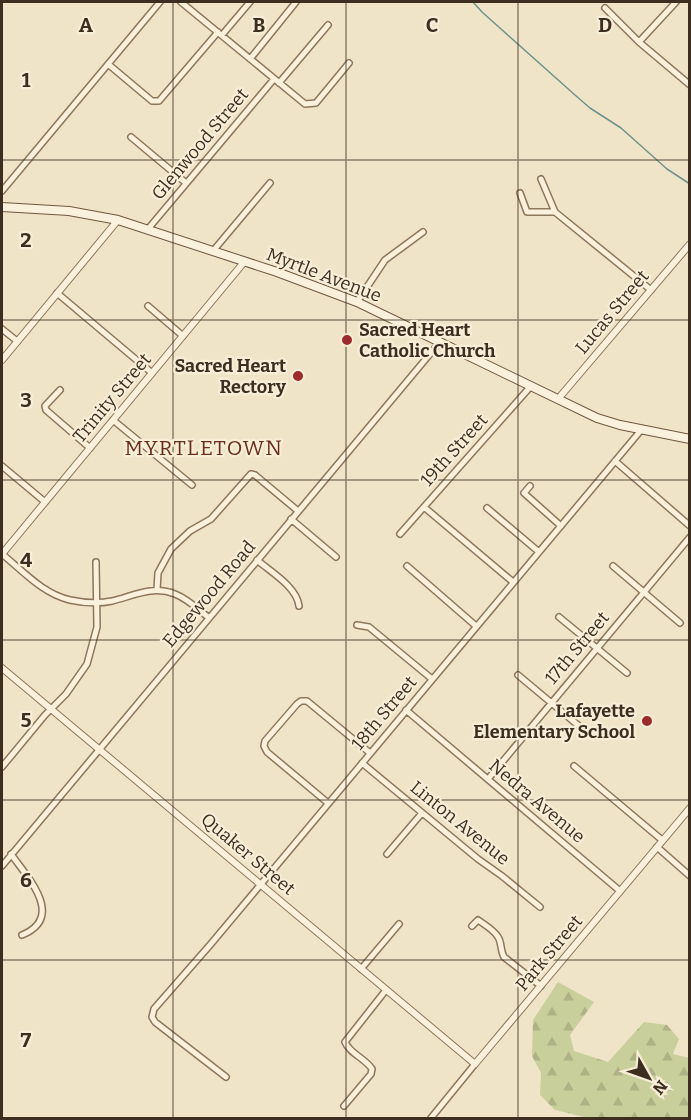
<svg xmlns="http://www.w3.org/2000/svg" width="691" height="1120" viewBox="0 0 691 1120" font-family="Bitter,serif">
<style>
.forest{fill:url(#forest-firs)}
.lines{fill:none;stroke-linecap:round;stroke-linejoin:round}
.stream{stroke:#6f938a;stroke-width:1.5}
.minor-casing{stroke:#8d765c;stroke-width:8}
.tertiary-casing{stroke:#8d765c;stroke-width:8}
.secondary-casing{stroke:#6f573f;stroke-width:10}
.minor{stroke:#faf1dc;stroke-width:5}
.tertiary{stroke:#faf1dc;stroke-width:6}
.secondary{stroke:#faf1dc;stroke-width:8}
.grid{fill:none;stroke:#3d2e20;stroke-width:1.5;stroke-opacity:0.55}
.poi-dot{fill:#9e2a2b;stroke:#f7eed8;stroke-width:2}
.labels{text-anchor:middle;stroke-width:4.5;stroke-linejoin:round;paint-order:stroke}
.street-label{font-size:18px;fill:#3d2e20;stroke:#f7eed8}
.poi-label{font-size:18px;font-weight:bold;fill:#3d2e20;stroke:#f7eed8;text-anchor:end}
.quarter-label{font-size:21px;letter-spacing:1.5px;fill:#6b2e1e;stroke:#f7eed8}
.grid-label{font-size:20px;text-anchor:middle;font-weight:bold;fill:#3d2e20;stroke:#f7eed8;stroke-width:4.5;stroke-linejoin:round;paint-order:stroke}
</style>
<defs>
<pattern id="forest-firs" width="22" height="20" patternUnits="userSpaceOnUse" patternTransform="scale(1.5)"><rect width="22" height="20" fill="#c9cf9b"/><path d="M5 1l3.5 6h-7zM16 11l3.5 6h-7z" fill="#aeb285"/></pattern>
</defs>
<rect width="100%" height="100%" fill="#f0e4c8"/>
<path class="forest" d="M558,982L594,1002L570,1035L574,1051L608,1062L644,1022L667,1025L679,1039L673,1054L689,1058V1118H588L555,1110L540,1095L541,1073L532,1056L533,1020Z"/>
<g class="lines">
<path class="stream" d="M473,2L482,12L575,95L590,108L621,128L667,169L690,184"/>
<g class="minor-casing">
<path id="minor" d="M181,2L305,104L316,103L349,63
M605,8L639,42L690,85
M222,35L250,2
M639,42L676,2
M250,59L296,2
M108,64L152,101H159L218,32
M279,83L328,25
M131,137L186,183
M541,179L555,212L651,290
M2,191L160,2
M520,193L527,212H555
M148,229L274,79
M213,251L270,183
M57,293L152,373
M357,302L385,260L423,232
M148,306L183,336
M2,329L17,341
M60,390L45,406L46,410L90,448
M113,420L192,485
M615,461L690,526
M2,466L45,502
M530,486L524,493L561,526
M424,507L513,582
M487,508L539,552
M291,519L336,557
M400,534L531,386
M2,554C23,571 43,594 70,600C84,603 98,604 112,601C133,596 152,585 175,594C188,599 198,609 209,618
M257,560C271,572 297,587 299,606
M407,566L476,626
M613,566L680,623
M157,590L158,573L171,549L190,531L211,519L251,474L255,475L298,511
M559,617L627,673
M357,625L369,627L432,679
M518,675L585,731
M406,710L620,891
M362,763L478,859L502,876L540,907
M574,766L662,840
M2,767L45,715L66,694L87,664L97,627L96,562
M488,779L690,537
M328,803L267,752L264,746L265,741L297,704L301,701H307L370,753
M657,847L690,876
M11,854C27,877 66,917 22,935
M387,854L422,813
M2,866L440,342
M472,926L478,920C485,925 494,930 498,937C502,943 500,950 504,957L541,986
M361,969L399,924
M226,1077L155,1022L152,1017L154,1009L210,945L642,429
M344,1106L371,1074L372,1069C365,1058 350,1054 345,1042L386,990
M431,1118L475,1064"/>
</g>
<g class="tertiary-casing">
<path id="tertiary" d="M2,360L118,220
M558,399L690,244
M2,554L245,261
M2,668L475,1064L690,808"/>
</g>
<g class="secondary-casing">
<path id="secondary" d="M2,207L69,211L118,220L277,272L357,302L597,418L620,425L690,439"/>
</g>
<use href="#minor" class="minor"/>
<use href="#tertiary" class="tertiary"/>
<use href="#secondary" class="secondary"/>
</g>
<path class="grid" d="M173,2V1118M346,2V1118M518,2V1118M2,160H690M2,320H690M2,480H690M2,640H690M2,800H690M2,960H690"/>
<g class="poi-dot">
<circle cx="347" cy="340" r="6"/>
<circle cx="298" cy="376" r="6"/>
<circle cx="647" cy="721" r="6"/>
</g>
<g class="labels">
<g class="street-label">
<text transform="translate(200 144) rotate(-50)" y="6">Glenwood Street</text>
<text transform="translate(324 275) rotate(21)" y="6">Myrtle Avenue</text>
<text transform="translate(612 312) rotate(-50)" y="6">Lucas Street</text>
<text transform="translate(112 398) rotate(-50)" y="6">Trinity Street</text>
<text transform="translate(454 450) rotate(-48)" y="6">19th Street</text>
<text transform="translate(209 594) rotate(-50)" y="6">Edgewood Road</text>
<text transform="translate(577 648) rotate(-50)" y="6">17th Street</text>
<text transform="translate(384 713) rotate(-50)" y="6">18th Street</text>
<text transform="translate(537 801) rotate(40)" y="6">Nedra Avenue</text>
<text transform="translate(460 823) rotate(39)" y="6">Linton Avenue</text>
<text transform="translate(248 854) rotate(40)" y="6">Quaker Street</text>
<text transform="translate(549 953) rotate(-50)" y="6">Park Street</text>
</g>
<g class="poi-label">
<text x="359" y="336" text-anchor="start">Sacred Heart<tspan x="359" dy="21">Catholic Church</tspan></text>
<text x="286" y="372">Sacred Heart<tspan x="286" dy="21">Rectory</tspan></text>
<text x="635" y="717">Lafayette<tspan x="635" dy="21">Elementary School</tspan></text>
</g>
<g class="quarter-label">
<text x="204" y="455">MYRTLETOWN</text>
</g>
</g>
<g class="grid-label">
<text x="86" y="32">A</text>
<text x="259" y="32">B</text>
<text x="432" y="32">C</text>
<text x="605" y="32">D</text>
<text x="26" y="87">1</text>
<text x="26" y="247">2</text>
<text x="26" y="407">3</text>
<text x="26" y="567">4</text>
<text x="26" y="727">5</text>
<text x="26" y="887">6</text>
<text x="26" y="1047">7</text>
</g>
<rect width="691" height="1120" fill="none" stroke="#3d2e20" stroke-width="6"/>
<g transform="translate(649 1078) rotate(130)" stroke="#f7eed8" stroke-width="4.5" paint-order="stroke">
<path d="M0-4.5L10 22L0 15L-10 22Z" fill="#3d2e20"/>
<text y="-9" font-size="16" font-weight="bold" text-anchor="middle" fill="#3d2e20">N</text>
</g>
</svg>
